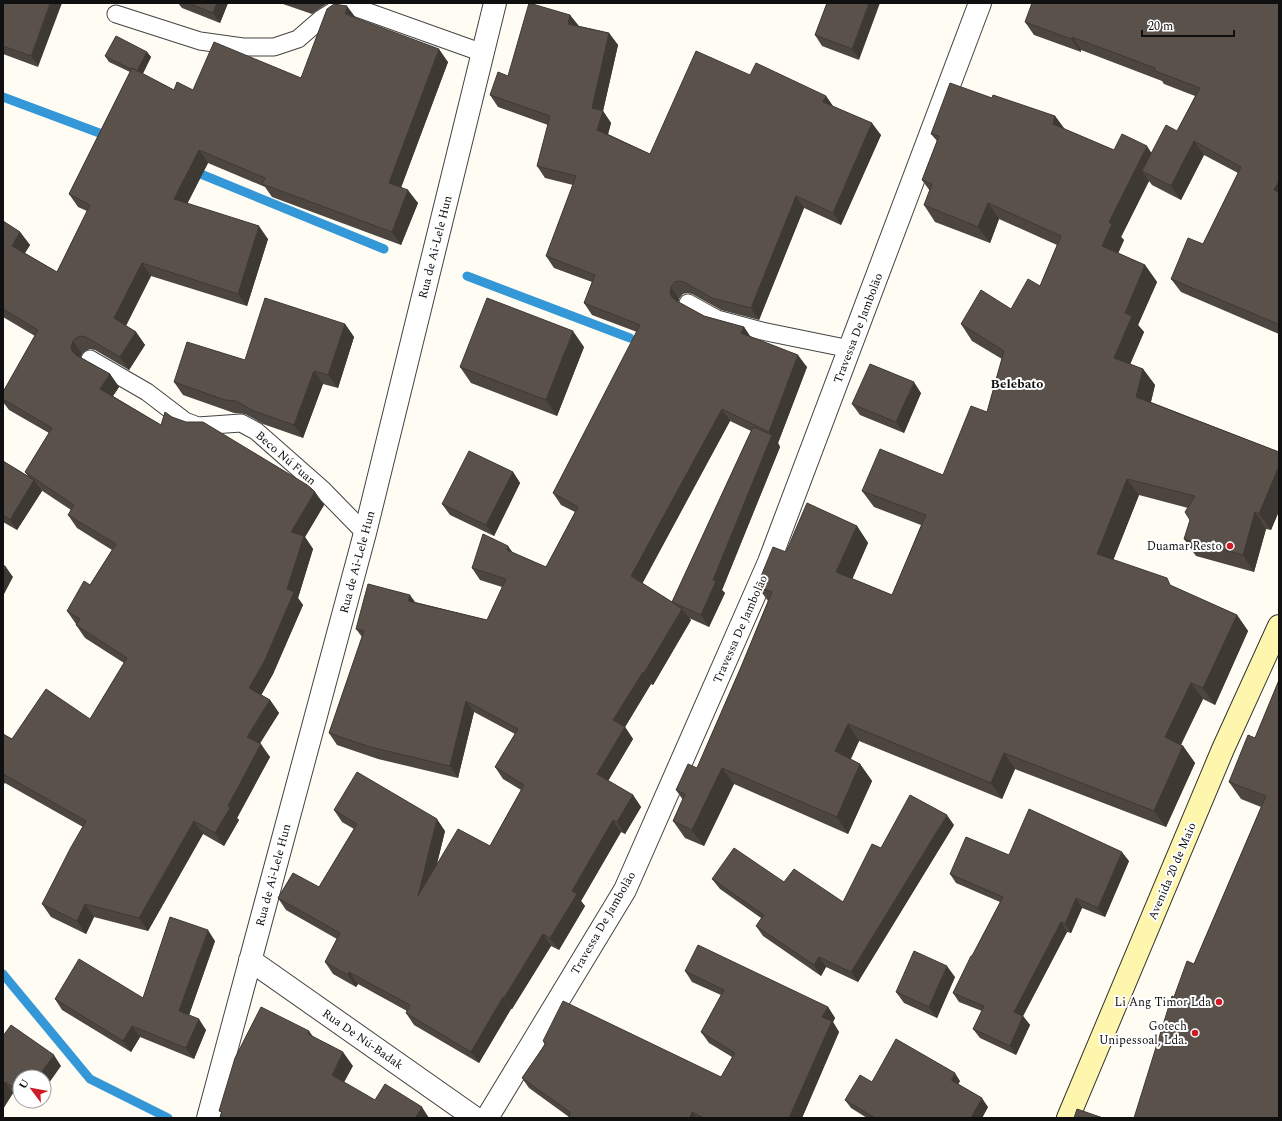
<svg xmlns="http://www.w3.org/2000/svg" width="1282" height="1121" viewBox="0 0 1282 1121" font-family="Spectral,serif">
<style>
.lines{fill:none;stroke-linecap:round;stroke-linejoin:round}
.stream{stroke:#3497d8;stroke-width:9}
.lane-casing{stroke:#434343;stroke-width:19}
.street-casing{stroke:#434343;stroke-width:24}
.secondary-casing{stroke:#323232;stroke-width:24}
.lane{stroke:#fff;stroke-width:17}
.street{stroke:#fff;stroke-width:22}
.secondary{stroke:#fff6ae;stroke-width:22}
.wall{fill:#4d4640;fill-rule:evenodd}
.shaded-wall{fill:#3f3934}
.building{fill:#5a514b;stroke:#3f3934}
.poi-dot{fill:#cd1c25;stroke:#fff;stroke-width:1.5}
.labels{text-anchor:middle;stroke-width:4;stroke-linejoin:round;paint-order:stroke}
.street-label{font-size:12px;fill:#101010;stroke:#fff}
.poi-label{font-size:12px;fill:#101010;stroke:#fff;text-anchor:end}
.neighbourhood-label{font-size:13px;font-weight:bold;fill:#101010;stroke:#fff}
</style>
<rect width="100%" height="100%" fill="#fffdf3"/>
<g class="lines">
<path class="stream" d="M3,97L110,137
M191,170L384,249
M467,276L630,338
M3,974L90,1079L168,1118"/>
<g class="lane-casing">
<path id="lane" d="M116,14L200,41L243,47H274L298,39L321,19L340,7L357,8L483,53
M688,303L717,319L762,331L850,349
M90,359L147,392L185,421L198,426L241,423L256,431L323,490L365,533"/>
</g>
<g class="street-casing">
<path id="street" d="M250,960L475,1118
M208,1118L365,533L495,3
M487,1118L625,890L769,562L980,3"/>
</g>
<g class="secondary-casing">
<path id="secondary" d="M1068,1118L1223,749L1279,626"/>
</g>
<use href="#lane" class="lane"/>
<use href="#street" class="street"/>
<use href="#secondary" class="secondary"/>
</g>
<path class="wall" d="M3,3L38,67L3,54Z
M178,3H228L220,23L182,8Z
M280,3H328L312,14Z
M827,3L859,60L822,46L815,35Z
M1279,3V334L1181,292L1171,279L1203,244L1238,173L1204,155L1181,200L1152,185L1149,181L1121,237L1124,240L1118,253L1145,265L1157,282L1138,325L1144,332L1130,364L1143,369L1155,385L1151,402L1279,452V511L1271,530L1266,529L1254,572L1196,556L1184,539L1190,520L1188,508L1139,495L1113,560L1237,615L1248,631L1215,705L1203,699L1181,745L1183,746L1195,763L1166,827L1015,769L1002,799L859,741L850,759L860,764L872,781L848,834L734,784L704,846L685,838L673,821L683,800L676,790L697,768L741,667L768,601L757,586L786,552L857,526L868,543L852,579L892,595L921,525L874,507L862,491L943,475L987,412L1002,359L972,341L961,324L1011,309L1040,286L1057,245L999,219L990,243L935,222L924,205L930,191L922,180L937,141L931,134L992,98L1055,116L1065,130L1114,150L1152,153L1177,131L1195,96L1164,84L1162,81L1081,50V52L1034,35L1025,22Z
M570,15L579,26L609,33L618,45L603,111L611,123L608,134L650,154L750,75L826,96L833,106L881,135L841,225L804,208L759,320L721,310L692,294L687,293L683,294L679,299L678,302L704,316L744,327L750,336L807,367L778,443L780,447L722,590L725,593L709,627L689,618L691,620L653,685L651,684L625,727L633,739L608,781L633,795L641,807L625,834L621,832L581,901L585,906L559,950L551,946L512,1009H511L479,1063L414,1025L406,1013L407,1011L358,984L356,987L333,974L325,962L337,939L286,910L278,898L319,887L354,829L342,822L334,810L445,831L437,864L490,846L521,790L503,779L495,767L515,734L474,712L458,778L378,759L337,745L329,733L362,637L356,629L415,602L487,620L502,587L480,580L472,568L513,553L546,567L575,512L561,505L553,493L637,332L592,315L584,303L592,282L554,268L546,256L573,185L545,178L537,166L548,125L498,107L490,95L508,76ZM730,421L751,431L672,602L642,583Z
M356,18L448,62L401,187L418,203L401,245L272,197L265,187L208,163L187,204L268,239L247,306L151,276L126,326L136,332L145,345L129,370L95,350L90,349L85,351L82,354L80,357L110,374L119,387L113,396L161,425L172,417L315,492L324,505L305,537L313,549L298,598L303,605L273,674L261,695L270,700L279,713L259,744L270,757L237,818L239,820L224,846L203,834L148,931L94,917L86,934L51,917L42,904L83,827L5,783L4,784H3V734L12,739L90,719L124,663L85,638L76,625V624L67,611L90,585L112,550L77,528L68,515L71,510L41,490L42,491L17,530L3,522V461L28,476L25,472L49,433L9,410L3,402V392L35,336L3,317V221L20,232L30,245L25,253L57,272L87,211L78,207L69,194L130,72L109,62L105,56L147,52L151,57L142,74L174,90H193L301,78Z
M345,324L354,337L338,388L323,384L303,438L263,424L245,414L234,413L183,395L174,382L245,360Z
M584,347L557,416L471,383L460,367Z
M921,393L904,433L860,415L852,404Z
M513,472L520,483L494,536L450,515L442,504Z
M1279,680V1118L1174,997L1194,964L1261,807L1241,799L1229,782L1255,738Z
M954,825L858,982L826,967L821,976L763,936L756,926L761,918L720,889L712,879L784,882L843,902L881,848Z
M1009,855L1129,861L1105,917L1082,908L1071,933L1067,932L1023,1016L1030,1025L1016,1055L980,1038L973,1029L982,1011L959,1002L953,993L1000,902L956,883L950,874Z
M215,941L189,1015L206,1030L194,1059L140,1037L131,1052L62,1010L55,999L143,998Z
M685,971L828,1007L835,1018L833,1022L839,1032L802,1118H569V1117L529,1088L522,1078L545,1045L543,1041L721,1077L732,1057L709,1043L701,1032L721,995L692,982Z
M955,977L937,1018L904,1003L896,992Z
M3,1036L61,1066L20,1077V1098L13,1093L3,1109Z
M960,1081L958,1084L988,1107L982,1118H867L851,1108L845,1100Z
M25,1101H36L32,1107Z"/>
<path class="shaded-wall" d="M50,3H62L38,67L31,56Z
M217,3H228L220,23L213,13Z
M869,3H880L859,60L852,49Z
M347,6L356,18L345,14Z
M570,15L579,27L568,24Z
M609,33L618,45L603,111L611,123L606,142L597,130L592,108Z
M1072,37L1081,50V52L1071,39Z
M439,49L448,62L398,196L389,183Z
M147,52L151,57L141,78L137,72Z
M826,96L834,108L823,102Z
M1055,116L1067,132L1053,124Z
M872,123L881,135L841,225L833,213Z
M1194,141L1204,155L1181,200L1171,186Z
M1147,146L1158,163L1142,171L1149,181L1121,237L1124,240L1114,263L1102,246L1109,222Z
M199,150L208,163L183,212L174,199Z
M1279,181V198L1274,190Z
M408,190L418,203L401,245L392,232Z
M796,196L804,208L759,320L751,308Z
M988,203L999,219L990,243L978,227Z
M259,226L268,239L247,306L238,294Z
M20,232L30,245L21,259L12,246Z
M142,263L151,276L123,331L114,318Z
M1145,265L1157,282L1138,325L1144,332L1126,374L1114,358L1125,313Z
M671,287L679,299L678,304L671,296L670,292Z
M345,324L354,337L338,388L328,375Z
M744,327L752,339L741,333Z
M573,331L584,347L557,416L546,400Z
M136,332L145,345L129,370L120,357Z
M73,341L82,354L80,359L72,351L71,346Z
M798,355L807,367L778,443L780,447L722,590L725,593L709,627L701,615L713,580L771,436L769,432Z
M1143,369L1155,385L1148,413L1136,397Z
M314,371L323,384L303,438L294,425Z
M110,374L119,387L109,402L100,389Z
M914,382L921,393L904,433L896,422Z
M722,409L730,421L640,588L631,576Z
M1279,466V511L1271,530L1259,514Z
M513,472L520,483L494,536L486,525Z
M1127,479L1139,495L1109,571L1097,554Z
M34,480L42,491L17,530L10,520Z
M315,492L324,505L305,537L313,549L298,598L303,605L273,674L258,701L249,688L291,532Z
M1255,512L1266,529L1254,572L1243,555Z
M857,526L868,543L848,589L836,572Z
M508,546L516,557L507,550Z
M6,567L13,577L3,596V571Z
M410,595L418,606L408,601Z
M682,609L691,620L653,685L644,673Z
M1237,615L1248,631L1215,705L1203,688Z
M643,672L651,684L625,727L633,739L605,786L597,774L613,720Z
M1191,683L1203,699L1176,754L1165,737Z
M270,700L279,713L256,750L247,737Z
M466,701L474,712L458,778L450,766Z
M848,724L859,741L847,768L835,751Z
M261,744L270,757L237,818L239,820L224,846L215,833L228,806Z
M1183,746L1195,763L1166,827L1154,811Z
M1004,753L1015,769L1002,799L991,783Z
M860,764L872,781L848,834L837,817Z
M722,768L734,784L704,846L692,830Z
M633,795L641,807L625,834L617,822Z
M947,815L954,825L858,982L851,972Z
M437,819L445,831L426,908L418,896Z
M613,820L621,832L581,901L585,906L559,950L550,938L572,891Z
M194,821L203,834L148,931L139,918Z
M1122,852L1129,861L1105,917L1098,908Z
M1076,898L1082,908L1071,933L1065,924Z
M85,904L94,917L86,934L77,921Z
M1061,922L1067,932L1023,1016L1030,1025L1016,1055L1010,1046L1014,1012Z
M208,930L215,941L187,1021L179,1011Z
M543,934L551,946L512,1009L504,998Z
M819,957L826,967L821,976L814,965Z
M947,966L955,977L937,1018L929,1007Z
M349,972L358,984L356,987L348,975Z
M503,997L511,1009L479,1063L471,1052Z
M828,1007L835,1018L833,1022L839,1032L802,1118H789L822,1017Z
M199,1019L206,1030L194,1059L186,1048Z
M132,1026L140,1037L131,1052L123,1041Z
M309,1031L319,1045L308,1034Z
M343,1052L353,1066L341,1088L332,1075Z
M54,1055L61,1066L44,1090V1077H38Z
M955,1073L960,1081L956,1088L951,1080Z
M5,1082L13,1093L3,1109V1086Z
M982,1098L988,1107L982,1118H971Z
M28,1101H36L32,1107Z
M422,1107L429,1118H415Z
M692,1112L697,1118H690Z"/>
<path class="building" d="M3,3H50L31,56L3,46Z
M188,3H217L213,13Z
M529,3L570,15L568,24L609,33L592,108L603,111L597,130L650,154L696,51L750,75L756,63L826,96L823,102L872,123L833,213L796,196L751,308L712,298L684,282L679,281L675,282L671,287L670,292L671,296L675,300L704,316L744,327L741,333L798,355L769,432L722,409L631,576L672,602L753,427L772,435L713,580L716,581L701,615L672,602L682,609L644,673L643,672L613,720L625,727L597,774L633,795L617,822L613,820L572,891L577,894L550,938L543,934L504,998L503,997L471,1052L406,1013L410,1005L349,972L348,975L325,962L340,933L278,898L293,873L319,887L357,824L334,810L357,772L437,819L418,896L458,829L490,846L524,785L495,767L518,729L466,701L450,766L370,747L329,733L364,631L356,629L368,584L410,595L408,601L487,620L506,579L472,568L483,534L508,546L507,550L546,567L578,507L553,493L640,325L584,303L595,275L546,256L576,176L537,166L550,116L490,95L498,72L508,76Z
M827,3H869L852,49L815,35Z
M1032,3H1279V181L1274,190L1279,192V323L1278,324L1171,279L1188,238L1203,244L1241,167L1194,141L1171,186L1142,171L1166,125L1177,131L1200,88L1155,71V68L1072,37L1071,39L1025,22Z
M334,4L347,6L345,14L439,49L389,183L408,190L392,232L262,184L265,178L199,150L174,199L259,226L238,294L142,263L114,318L136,332L120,357L86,337L81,336L76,338L73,341L71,346L72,351L76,355L110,374L100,389L161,425L165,412L172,417L186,422H203L309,486L315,492L291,532L304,536L287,589L294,592L264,662L249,688L270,700L247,737L261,744L228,806L230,808L215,833L194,821L139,918L85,904L77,921L42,904L70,849L86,821L3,774V734L12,739L46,689L90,719L127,658L76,625L80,619L67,611L84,581L90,585L116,544L68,515L74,505L25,472L52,428L3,399V392L38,330L3,309V221L20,232L12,246L57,272L90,205L69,194L132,68L174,90L177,82L193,90L214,42L301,78L327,9Z
M116,36L147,52L137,71L132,68L131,69L105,56Z
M950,83L992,98L993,95L1055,116L1053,124L1114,150L1122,134L1147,146L1109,222L1112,224L1102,246L1145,265L1125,313L1132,316L1114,358L1143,369L1136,397L1279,452V466L1259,514L1255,512L1243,555L1184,539L1190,520L1185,512L1195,496L1127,479L1097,554L1167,578L1170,585L1237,615L1203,688L1191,683L1165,737L1183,746L1154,811L1004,753L991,783L848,724L835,751L860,764L837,817L722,768L692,830L673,821L685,794L676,790L688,764L697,768L741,667L772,592L757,586L773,547L786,552L807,503L857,526L836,572L892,595L926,515L862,491L880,449L943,475L971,406L987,412L1004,351L961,324L981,290L1011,309L1028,279L1040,286L1061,236L988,203L978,227L924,205L932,184L922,180L939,136L931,134Z
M265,298L345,324L328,375L314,371L294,425L254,411L236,401L225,400L174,382L187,342L245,360Z
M487,298L573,331L546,400L460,367Z
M870,364L914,382L896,422L852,404Z
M469,451L513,472L486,525L442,504Z
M3,461L34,480L10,520L3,515Z
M3,565L6,567L3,571Z
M1279,680V1118H1134L1172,996L1174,997L1187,961L1194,964L1266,796L1229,782L1248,735L1255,738Z
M910,795L947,815L851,972L819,957L814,965L756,926L764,915L712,879L734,848L784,882L794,869L843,902L872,844L881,848Z
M1029,809L1122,852L1098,908L1076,898L1065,924L1061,922L1014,1012L1023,1016L1010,1046L973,1029L984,1006L953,993L971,956H972L1003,897L950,874L966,837L1009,855Z
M170,917L208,930L179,1011L199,1019L186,1048L132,1026L123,1041L55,999L79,959L143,998Z
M698,945L828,1007L822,1017L832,1021L789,1118H704L692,1112L690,1118H569L570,1112L522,1078L546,1043L543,1041L563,1001L721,1077L735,1053L701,1032L724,990L685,971Z
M914,951L947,966L929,1007L896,992Z
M261,1007L309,1031L308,1034L343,1052L332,1075L375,1100L385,1084L422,1107L415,1118H220L222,1112L219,1111L235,1058Z
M11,1025L54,1055L38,1077H20V1092L5,1082L3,1086V1036Z
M896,1039L955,1073L951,1080L982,1098L971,1118H875L845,1100L860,1075L872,1082Z
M1077,1109L1103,1118H1074Z"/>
<g class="poi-dot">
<circle cx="1230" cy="546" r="4"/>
<circle cx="1219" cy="1002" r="4"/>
<circle cx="1195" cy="1033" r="4"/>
</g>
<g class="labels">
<g class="street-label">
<text transform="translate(435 247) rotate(-76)" y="4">Rua de Ai-Lele Hun</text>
<text transform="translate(858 328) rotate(-69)" y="4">Travessa De Jambolão</text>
<text transform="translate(286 458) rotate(41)" y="4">Beco Nú Fuan</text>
<text transform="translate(357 562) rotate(-75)" y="4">Rua de Ai-Lele Hun</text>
<text transform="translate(740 629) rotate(-66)" y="4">Travessa De Jambolão</text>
<text transform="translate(1172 871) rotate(-67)" y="4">Avenida 20 de Maio</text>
<text transform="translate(273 875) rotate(-75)" y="4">Rua de Ai-Lele Hun</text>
<text transform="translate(603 923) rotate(-60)" y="4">Travessa De Jambolão</text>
<text transform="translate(363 1039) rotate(35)" y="4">Rua De Nú-Badak</text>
</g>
<g class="poi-label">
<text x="1222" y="550">Duamar Resto</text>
<text x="1211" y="1006">Li Ang Timor Lda</text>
<text x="1187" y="1030">Gotech<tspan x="1187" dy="14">Unipessoal, Lda.</tspan></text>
</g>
<g class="neighbourhood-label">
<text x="1017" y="388">Belebato</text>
</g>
</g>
<rect width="1282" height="1121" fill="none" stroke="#101010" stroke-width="8"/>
<g transform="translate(32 1089) rotate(302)"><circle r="19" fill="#ffffff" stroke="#9f9f9f"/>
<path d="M0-3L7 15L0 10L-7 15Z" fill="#cd1c25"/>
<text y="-6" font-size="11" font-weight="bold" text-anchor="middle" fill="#101010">U</text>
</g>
<path d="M1142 30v6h92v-6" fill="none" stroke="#101010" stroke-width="2"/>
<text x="1148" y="30" font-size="12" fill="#101010" stroke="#ffffff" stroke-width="3" paint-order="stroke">20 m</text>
</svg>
